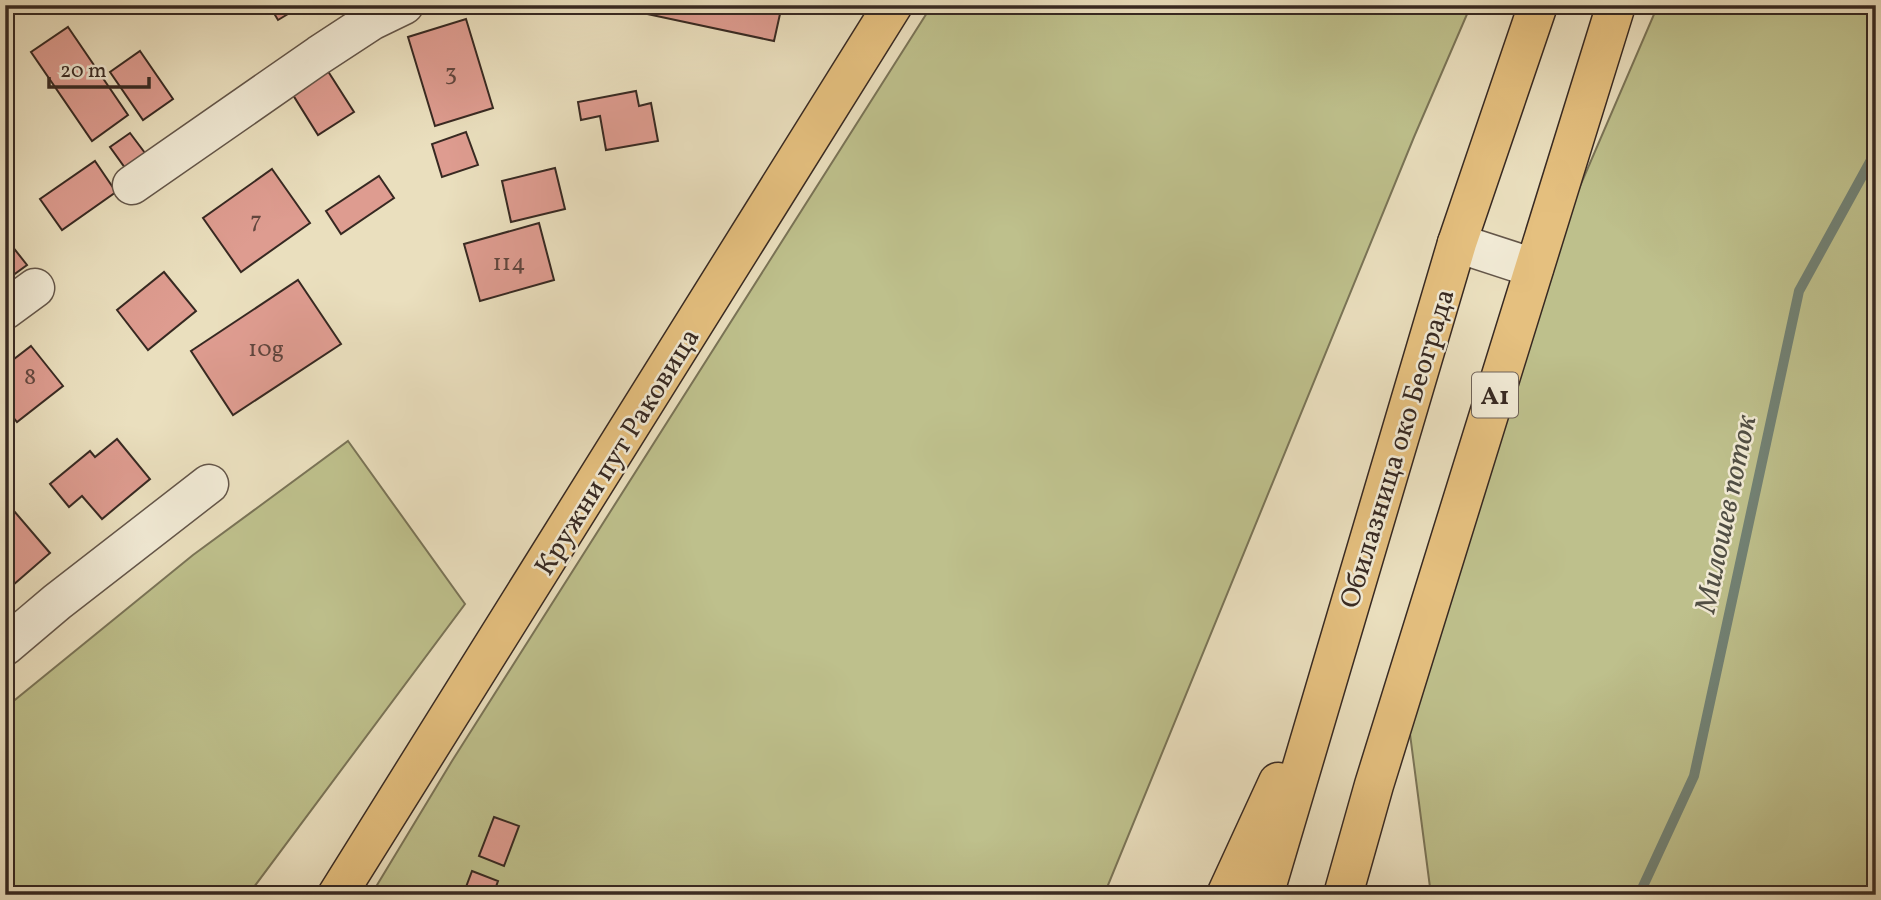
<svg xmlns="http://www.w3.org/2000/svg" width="1881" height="900" viewBox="0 0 1881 900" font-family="Vollkorn,serif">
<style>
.green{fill:#bec08c;stroke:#7a7457;stroke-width:2}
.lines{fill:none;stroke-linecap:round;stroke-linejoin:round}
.stream{stroke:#728275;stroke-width:10}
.building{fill:#de9c90;stroke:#372922;stroke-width:2}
.minor-casing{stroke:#645649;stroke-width:41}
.major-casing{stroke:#372922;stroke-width:41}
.highway-casing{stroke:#372922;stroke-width:41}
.minor{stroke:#f1ead5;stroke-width:38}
.major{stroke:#e5c07f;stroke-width:38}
.highway{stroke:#e5c07f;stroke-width:38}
.labels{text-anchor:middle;stroke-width:5;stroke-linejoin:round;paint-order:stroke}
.number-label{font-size:24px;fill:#61463e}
.shield{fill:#f1ead5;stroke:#6f6358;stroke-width:2}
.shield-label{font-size:26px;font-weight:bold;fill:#372922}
.street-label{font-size:28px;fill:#372922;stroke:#f1ead5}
.water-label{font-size:30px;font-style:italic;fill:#504e44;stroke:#f1ead5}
</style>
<rect width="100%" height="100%" fill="#eadfbe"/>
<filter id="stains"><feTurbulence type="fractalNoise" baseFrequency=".00286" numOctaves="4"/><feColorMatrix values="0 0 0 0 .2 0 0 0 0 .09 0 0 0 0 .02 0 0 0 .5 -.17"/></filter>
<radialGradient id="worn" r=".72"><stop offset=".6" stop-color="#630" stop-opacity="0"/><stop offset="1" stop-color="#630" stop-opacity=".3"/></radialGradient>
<path class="green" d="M932,5H1471L1414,137L1104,895H371L452,761Z
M1658,5H1876V895H1431L1401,665L1482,414Z
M348,441L465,604L248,895H5V708L193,555Z"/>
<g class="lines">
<path class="stream" d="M1639,895L1694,776L1799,291L1876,151"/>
</g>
<path class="building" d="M269,5H303L278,20Z
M634,5H782L774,41L633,11Z
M466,19L493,108L435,126L408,37Z
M68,27L128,115L92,141L31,52Z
M140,51L173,99L143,120L110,72Z
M324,65L354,112L318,135L288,87Z
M636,91L639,106L651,103L658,141L606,150L600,116L581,120L578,102Z
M466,132L478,165L442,177L432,144Z
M130,133L148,157L128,172L110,147Z
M95,161L116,192L62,230L40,199Z
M555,168L565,209L511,222L502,181Z
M272,169L310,223L241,272L203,218Z
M379,176L394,198L341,234L326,211Z
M5,186L13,198L5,203Z
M539,223L554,280L480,301L464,244Z
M5,237L27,265L5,281Z
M164,272L196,311L148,350L117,310Z
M298,280L341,344L233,415L191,351Z
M31,346L63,386L17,422L5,407V366Z
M117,439L150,479L102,519L82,496L69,507L50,484L90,451L95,457Z
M8,504L50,553L5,592V506Z
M494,817L519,826L504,866L479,856Z
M472,871L498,881L493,895H463Z"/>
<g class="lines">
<g class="minor-casing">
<path id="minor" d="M132,185L319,55L371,21L404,5
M1457,243L1534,268
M5,310L35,288
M5,646L57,602L209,484"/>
</g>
<g class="major-casing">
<path id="major" d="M337,895L893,5"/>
</g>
<g class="highway-casing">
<path id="highway" d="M1226,895L1278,782
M1264,895L1457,243L1538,5
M1343,895L1374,785L1616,5"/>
</g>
<use href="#minor" class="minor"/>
<use href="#major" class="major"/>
<use href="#highway" class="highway"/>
</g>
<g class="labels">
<g class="number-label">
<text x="451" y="80">3</text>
<text x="256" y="228">7</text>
<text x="509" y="270">114</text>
<text x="266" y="356">10g</text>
<text x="30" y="384">8</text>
</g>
<rect class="shield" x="1472" y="372.5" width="46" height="45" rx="5"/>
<g class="shield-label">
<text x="1495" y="404">A1</text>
</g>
<g class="street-label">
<text transform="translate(1396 448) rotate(-73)" y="10">Обилазница око Београда</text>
<text transform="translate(616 451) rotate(-58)" y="10">Кружни пут Раковица</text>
</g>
<g class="water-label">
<text transform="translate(1725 514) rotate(-78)" y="10">Милошев поток</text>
</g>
</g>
<rect width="1881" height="900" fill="none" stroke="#eadfbe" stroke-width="28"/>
<rect x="7" y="7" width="1867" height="886" fill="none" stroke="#372922" stroke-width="3.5"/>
<rect x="14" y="14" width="1853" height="872" fill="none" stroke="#372922" stroke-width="2"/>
<path d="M49 77v10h100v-10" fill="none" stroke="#372922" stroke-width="3.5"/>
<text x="60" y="77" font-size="21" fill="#372922" stroke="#f1ead5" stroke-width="5" paint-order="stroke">20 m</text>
<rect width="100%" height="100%" filter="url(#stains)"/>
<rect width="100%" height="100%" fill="url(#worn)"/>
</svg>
